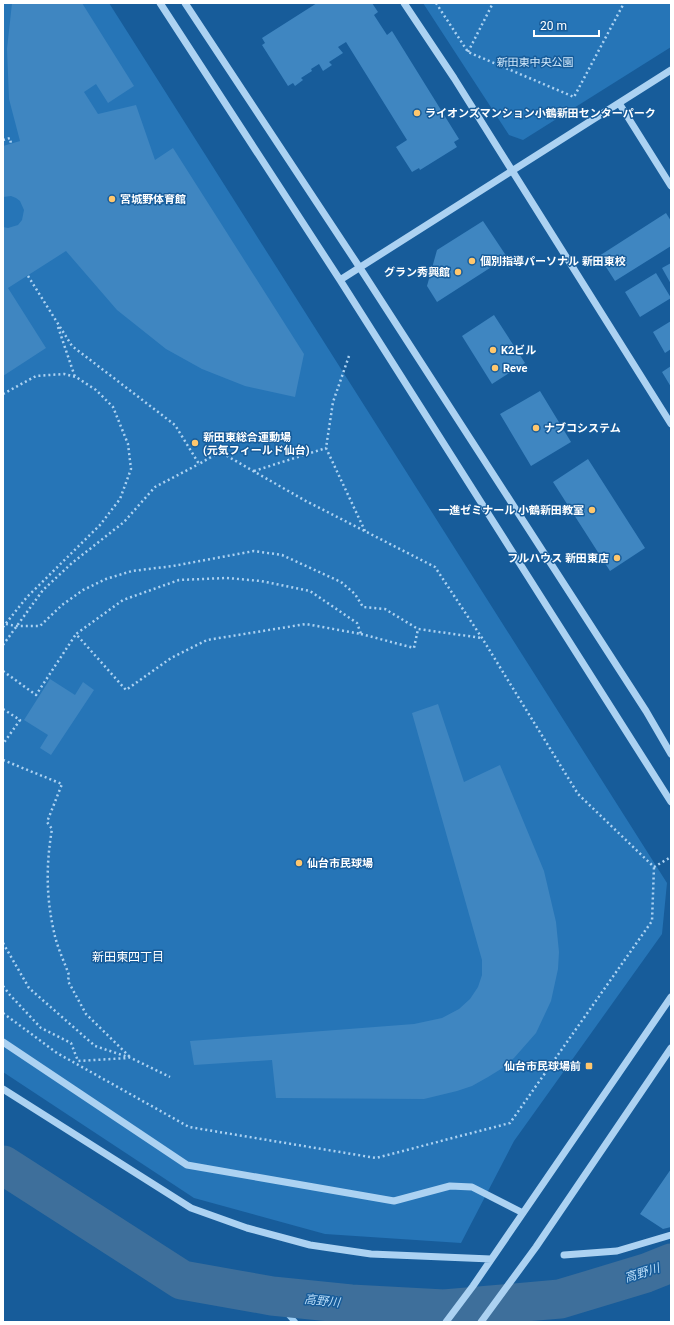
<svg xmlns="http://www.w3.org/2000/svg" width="674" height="1325" viewBox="0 0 674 1325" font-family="Roboto,'Noto Sans JP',sans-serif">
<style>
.green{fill:#2675b7}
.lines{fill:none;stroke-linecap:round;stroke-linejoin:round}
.stream{stroke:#9ecef4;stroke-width:6}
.river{stroke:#3e6f9b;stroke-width:39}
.building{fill:#3f86c1}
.path{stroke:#acd2f2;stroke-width:2.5;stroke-dasharray:2 3;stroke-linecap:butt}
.minor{stroke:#acd2f2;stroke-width:7}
.poi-dot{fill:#ffc76d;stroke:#175c9a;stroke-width:1.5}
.labels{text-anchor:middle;stroke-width:3;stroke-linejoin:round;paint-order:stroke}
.park-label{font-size:11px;fill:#d3eafc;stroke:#175c9a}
.poi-label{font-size:11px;font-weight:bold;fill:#fff;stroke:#175c9a;text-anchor:start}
.neighbourhood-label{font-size:12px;fill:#fff;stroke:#175c9a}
.water-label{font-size:12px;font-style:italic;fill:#b8dcf8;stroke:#175c9a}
</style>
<rect width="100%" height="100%" fill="#175c9a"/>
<path class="green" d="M3,3H109L667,883L662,934L514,1141L461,1243L325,1234L194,1198L3,1072Z
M423,3H671V47L523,140L509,135Z"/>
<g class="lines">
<path class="stream" d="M272,1296L295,1322"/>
<path class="river" d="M3,1165L182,1280L272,1296L351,1304L444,1309L560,1299L646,1273L671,1263"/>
</g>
<path class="building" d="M12,3H82L134,86L108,103L96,84L84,92L98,114L136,105L155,160L173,148L304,354L295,397L245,386L202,369L166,349L117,310L66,251L8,288L46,348L3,376V227L8,228L18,225L22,220L24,210L20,201L16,198L11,196L3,197V146L20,141L9,99L7,49Z
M317,3H372L378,12L374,15L387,35L392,31L459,139L454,142L457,147L420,170L419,168L412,172L396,147L407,140L346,42L338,47L343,53L329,62L332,65L323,71L319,64L311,69L312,71L301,78L303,80L295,86L293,83L288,86L262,45L265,43L262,38Z
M666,213L671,221V246L615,281L599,256Z
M483,221L507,257L437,302L427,286L437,250Z
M671,263V284L662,268Z
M656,273L671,298L640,317L625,292Z
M494,315L525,363L492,384L462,336Z
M671,321V349L665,353L653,332Z
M671,366V387L662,372Z
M540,391L571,442L531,466L500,414Z
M588,459L645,548L610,571L553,482Z
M50,679L75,695L83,682L94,690L51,755L40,748L48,735L24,720Z
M438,704L464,782L500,765L544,871L556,922L559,952L558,969L551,1001L536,1033L514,1058L501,1069L488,1077L472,1086L457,1091L424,1099L276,1098L272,1060L194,1065L190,1041L414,1024L442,1018L459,1009L470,999L478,987L482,975V960L412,713Z
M671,1169V1227L663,1229L640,1214Z"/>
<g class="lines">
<path class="path" d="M436,3L468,52L574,97L624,3
M468,52L493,3
M3,140L10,138L11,144
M28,276L72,346L175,425L199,464L220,452L304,500L435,567L482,638L578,794L654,867L671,857
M58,327L75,377
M349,356L333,402L326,448L365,531
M3,394L36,376L64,374L76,377L96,390L113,407L128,444L131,469L120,499L100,525L27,597L3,627
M254,471L326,448
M227,578L261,581L310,591L357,623L361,634L306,624L207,640L171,658L126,690L76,634L123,600L179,580Z
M6,624L16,626H40L62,605L83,590L106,579L132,571L173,566L254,551L282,555L341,582L355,594L363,607L385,609L418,629L482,638
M361,634L414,648L418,629
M3,645L43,590L72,563L124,522L155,487L199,464
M3,671L36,695L76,634
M3,709L20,720L3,744
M3,760L62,784L47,822L52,829C46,864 46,897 54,932C57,947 64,961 69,975L68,981L86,1014L131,1058
M3,943L29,988L95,1046L131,1058L170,1077
M3,986L10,995L41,1028L71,1043L78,1061L128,1058
M3,1013L57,1053L189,1127L376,1158L510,1123L652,921L654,867"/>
<path class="minor" d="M160,3L340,280L671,802
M185,3L360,268L646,711L671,754
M404,3L454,78L671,424
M619,103L671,186
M340,280L671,70
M3,1042L187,1165L394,1201L450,1186L472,1187L523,1213
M3,1089L191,1208L247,1228L310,1245L371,1254L491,1259
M564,1255L617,1251L671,1235
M446,1322L473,1286L671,997
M481,1322L536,1247L671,1048"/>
</g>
<g class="poi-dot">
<circle cx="417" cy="113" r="4"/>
<circle cx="112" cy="199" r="4"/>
<circle cx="472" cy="261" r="4"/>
<circle cx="458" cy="272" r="4"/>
<circle cx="493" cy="350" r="4"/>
<circle cx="495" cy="368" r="4"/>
<circle cx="536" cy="428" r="4"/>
<circle cx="195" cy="443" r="4"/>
<circle cx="592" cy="510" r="4"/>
<circle cx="617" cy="558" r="4"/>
<circle cx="299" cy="863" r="4"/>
<rect x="585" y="1062" width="8" height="8" rx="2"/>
</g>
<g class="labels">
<g class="park-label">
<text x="535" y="66">新田東中央公園</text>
</g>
<g class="poi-label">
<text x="425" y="117">ライオンズマンション小鶴新田センターパーク</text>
<text x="120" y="203">宮城野体育館</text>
<text x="480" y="265">個別指導パーソナル 新田東校</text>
<text x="450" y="276" text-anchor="end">グラン秀興館</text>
<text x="501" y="354">K2ビル</text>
<text x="503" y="372">Reve</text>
<text x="544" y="432">ナブコシステム</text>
<text x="203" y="441">新田東総合運動場<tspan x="203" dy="13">(元気フィールド仙台)</tspan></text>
<text x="584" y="514" text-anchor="end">一進ゼミナール 小鶴新田教室</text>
<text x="609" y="562" text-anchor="end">フルハウス 新田東店</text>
<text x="307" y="867">仙台市民球場</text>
<text x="581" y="1070" text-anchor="end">仙台市民球場前</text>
</g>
<g class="neighbourhood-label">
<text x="128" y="961">新田東四丁目</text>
</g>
<g class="water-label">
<text transform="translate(642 1273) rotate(-18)" y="4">高野川</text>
<text transform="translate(322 1301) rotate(6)" y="4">高野川</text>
</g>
</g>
<rect width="674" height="1325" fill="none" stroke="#ffffff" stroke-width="8"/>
<path d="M534 30v6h65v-6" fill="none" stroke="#ffffff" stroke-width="2"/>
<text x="540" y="30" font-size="12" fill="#ffffff" stroke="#175c9a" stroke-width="3" paint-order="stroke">20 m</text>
</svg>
